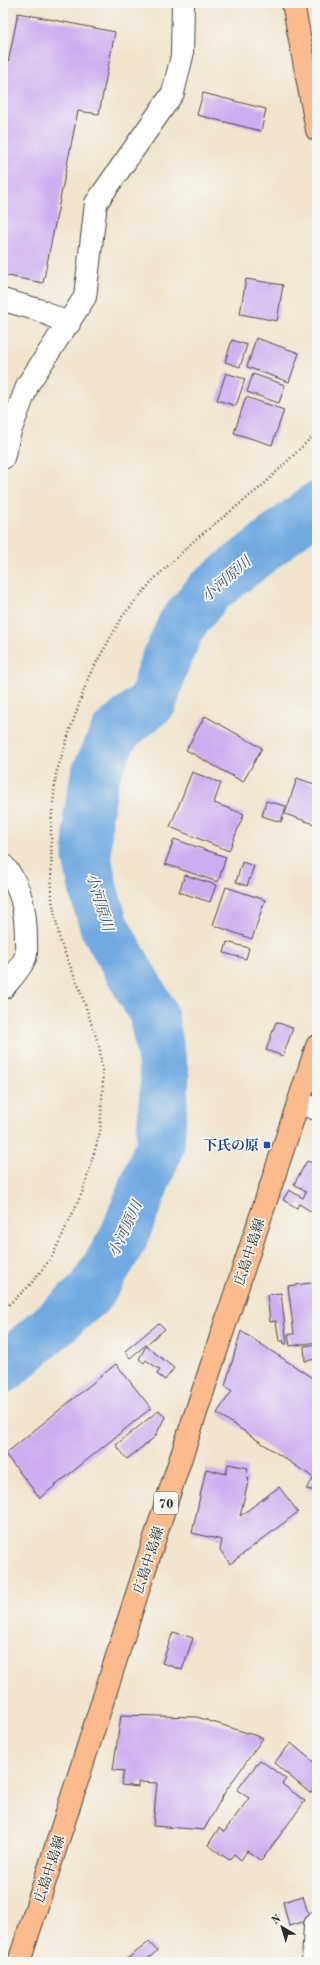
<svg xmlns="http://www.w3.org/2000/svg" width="320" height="1965" viewBox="0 0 320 1965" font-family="'Old Standard TT','Noto Serif JP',serif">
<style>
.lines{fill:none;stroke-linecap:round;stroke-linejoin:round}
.river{stroke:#71aae1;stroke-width:49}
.building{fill:#ccaef0}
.street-casing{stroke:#494743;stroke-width:24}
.primary-casing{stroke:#494743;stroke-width:24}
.path{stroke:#494743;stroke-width:2.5;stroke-dasharray:1 3;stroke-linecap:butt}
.street{stroke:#fff;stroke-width:22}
.primary{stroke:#fbbb8c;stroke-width:22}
.transit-dot{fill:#1a4fb4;stroke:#f6f6f2;stroke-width:1.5}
.labels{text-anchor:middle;stroke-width:3.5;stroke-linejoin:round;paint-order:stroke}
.shield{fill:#f6f6f2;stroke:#686867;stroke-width:1}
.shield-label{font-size:13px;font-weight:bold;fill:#2b2b2b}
.transit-label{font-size:14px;font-weight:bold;fill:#164399;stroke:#f6f6f2;text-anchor:end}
.street-label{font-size:14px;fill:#2b2b2b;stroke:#f6f6f2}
.water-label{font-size:15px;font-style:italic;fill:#44576b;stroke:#f6f6f2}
</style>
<rect width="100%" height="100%" fill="#f6f6f2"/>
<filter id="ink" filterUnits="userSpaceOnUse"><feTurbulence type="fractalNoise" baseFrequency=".025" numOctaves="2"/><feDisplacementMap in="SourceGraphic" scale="8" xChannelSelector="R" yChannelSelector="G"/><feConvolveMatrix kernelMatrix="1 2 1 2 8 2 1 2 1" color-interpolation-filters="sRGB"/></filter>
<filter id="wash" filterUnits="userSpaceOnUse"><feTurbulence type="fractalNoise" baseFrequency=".012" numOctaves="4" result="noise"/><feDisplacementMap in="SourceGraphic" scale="16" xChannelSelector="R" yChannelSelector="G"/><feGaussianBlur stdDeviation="0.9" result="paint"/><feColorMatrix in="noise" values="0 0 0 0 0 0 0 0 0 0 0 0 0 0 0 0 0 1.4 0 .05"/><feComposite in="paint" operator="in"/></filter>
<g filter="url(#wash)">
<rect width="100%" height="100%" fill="#f1e4cc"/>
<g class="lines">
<path class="river" d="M3,1369L91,1292L123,1239L160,1145L165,1077L153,1013L104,926L94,892L87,857L88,816L95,775L115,732L153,701L163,667L182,624L209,591L317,506"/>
</g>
<g id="blocks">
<path class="building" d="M18,13L115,32L99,114L78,111L43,283L3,275V88Z
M203,93L266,109L261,131L197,115Z
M246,279L283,285L277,321L240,314Z
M256,338L299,353L289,382L247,367Z
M232,340L247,345L240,367L225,362Z
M226,373L245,379L236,406L217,400Z
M253,374L285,385L279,403L247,392Z
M246,397L284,410L272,445L234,433Z
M205,716L262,748L243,782L186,750Z
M192,772L221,783L214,803L244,814L229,851L170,827Z
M297,778L317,785V825L285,814Z
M266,801L286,806L281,822L262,816Z
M174,839L226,857L218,882L165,864Z
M242,862L254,866L247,886L236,882Z
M185,875L216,885L210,902L179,892Z
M226,887L265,900L252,939L213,925Z
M227,942L249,948L246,959L224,953Z
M276,1022L293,1028L283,1056L266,1050Z
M307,1161L317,1165V1215L299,1204L297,1208L283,1200L289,1190L303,1198L306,1192L294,1184Z
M317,1282V1342L290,1346L288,1334H294L288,1286Z
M281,1293L287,1344H284V1341H279L276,1321L270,1322L267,1295Z
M159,1323L165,1329L130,1358L125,1351Z
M241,1331L317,1381V1491L306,1489L314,1478L217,1413L232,1391L225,1386Z
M317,1344V1359L305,1361L304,1346Z
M146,1346L174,1368L165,1380L157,1374L160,1370L146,1360L144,1363L139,1359Z
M116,1364L151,1408L40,1498L5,1454Z
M159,1410L165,1417L155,1437L127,1459L116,1445Z
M228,1464L248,1468L246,1477L249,1478L240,1516L279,1487L298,1512L230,1564L220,1550L222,1540L192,1533L206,1469L226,1474Z
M173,1632L193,1638L182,1670L162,1663Z
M121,1715L197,1717L263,1738L225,1792L204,1830L153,1826L157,1783L138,1782V1787L121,1785L124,1771L113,1770Z
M291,1743L317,1765V1785L310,1793L274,1763Z
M260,1760L286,1779L282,1784L305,1801L261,1861L247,1851L241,1860L234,1854L229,1860L208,1845L219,1828L224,1832L249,1798L237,1790Z
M303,1896L310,1920L289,1926L283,1902Z
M149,1942L157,1951L144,1962H123Z"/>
</g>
</g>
<g filter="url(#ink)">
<use href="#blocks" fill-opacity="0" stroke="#494743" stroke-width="1"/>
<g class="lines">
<g class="street-casing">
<path id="street" d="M3,300L39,310L69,324
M3,458L9,434L28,384L85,297L96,203L173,93L182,56L183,3
M3,865C22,886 26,913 26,940C26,946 27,954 25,958C20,970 11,979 3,988
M299,1103L317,1109
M313,1962L315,1925L317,1922"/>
</g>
<g class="primary-casing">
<path id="primary" d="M293,3L317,130
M19,1962L168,1497L317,1046"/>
</g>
<path class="path" d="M3,1310L29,1286L52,1257L83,1191L100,1132L103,1083L100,1049L79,987L60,941L52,900L51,824L56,774L70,730L89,676L122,617L154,579L196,539L261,487L317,432"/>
<use href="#street" class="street"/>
<use href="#primary" class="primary"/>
</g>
</g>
<rect class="transit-dot" x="263" y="1141" width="8" height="8" rx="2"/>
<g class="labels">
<rect class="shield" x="154" y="1492" width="24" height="22" rx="3"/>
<g class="shield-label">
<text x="166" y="1508">70</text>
</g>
<g class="transit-label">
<text x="259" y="1150">下氏の原</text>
</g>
<g class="street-label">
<text transform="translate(249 1252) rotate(-72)" y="5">広島中島線</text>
<text transform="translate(148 1560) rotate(-72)" y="5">広島中島線</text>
<text transform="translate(49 1869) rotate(-72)" y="5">広島中島線</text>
</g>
<g class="water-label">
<text transform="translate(226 579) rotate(-41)" y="5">小河原川</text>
<text transform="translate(100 902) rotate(73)" y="5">小河原川</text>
<text transform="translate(125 1229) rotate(-65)" y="5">小河原川</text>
</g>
</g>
<rect width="320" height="1965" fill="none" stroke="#f6f6f2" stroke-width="16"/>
<g transform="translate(282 1927) rotate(322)" stroke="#f6f6f2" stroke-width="3" paint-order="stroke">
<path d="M0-3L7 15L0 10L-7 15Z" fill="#2b2b2b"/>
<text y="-6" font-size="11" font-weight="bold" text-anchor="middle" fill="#2b2b2b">N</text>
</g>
</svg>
